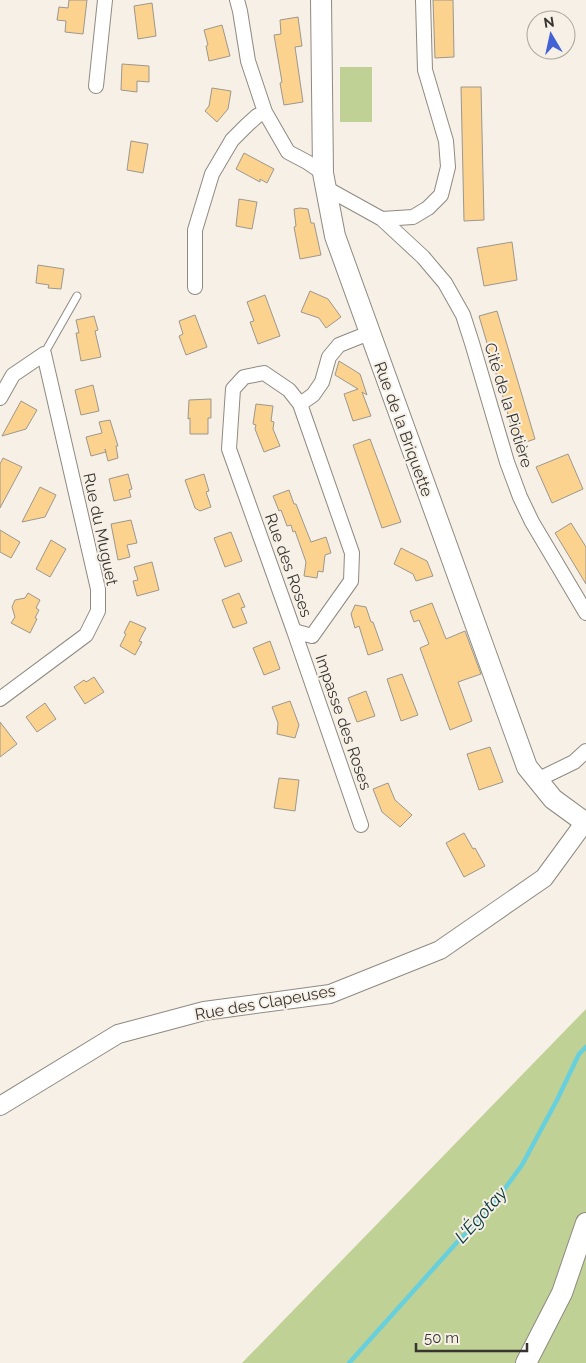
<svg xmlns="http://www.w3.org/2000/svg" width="586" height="1363" viewBox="0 0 586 1363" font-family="Raleway,sans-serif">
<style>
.green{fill:#bfd194}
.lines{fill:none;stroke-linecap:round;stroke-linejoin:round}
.stream{stroke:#68d0dc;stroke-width:4.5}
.building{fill:#fbd38e;stroke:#9d978e}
.service-casing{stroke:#8f8980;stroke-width:9}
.minor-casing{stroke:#8f8980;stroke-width:16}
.tertiary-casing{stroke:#8f8980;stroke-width:20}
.secondary-casing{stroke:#8f8980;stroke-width:22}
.service{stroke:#fff;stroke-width:7}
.minor{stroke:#fff;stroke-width:14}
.tertiary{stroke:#fff;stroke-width:18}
.secondary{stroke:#fff;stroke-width:20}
.labels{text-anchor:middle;stroke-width:4;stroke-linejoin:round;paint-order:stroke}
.street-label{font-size:16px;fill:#383531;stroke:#f6f0e6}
.water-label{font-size:18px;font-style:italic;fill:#03373c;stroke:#f6f0e6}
</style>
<rect width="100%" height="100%" fill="#f6f0e6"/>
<path class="green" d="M340,67H372V122H340Z
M586,1009V1363H242Z"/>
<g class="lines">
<path class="stream" d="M349,1363L460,1239L487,1213L522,1165L557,1100L579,1054L586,1047"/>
</g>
<path class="building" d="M69,0H87L83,34L65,32L66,21L57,20L59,7L68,8Z
M433,0H453L454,57L435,58Z
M152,3L156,36L138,39L134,6Z
M298,17L302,46L295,47L303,102L284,105L280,83L282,82L274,35L281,34L280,20Z
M222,25L230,56L209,61L206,46L208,45L204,30Z
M122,64L149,66V82L137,81V92L121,90Z
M461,87H481L484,220L464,221Z
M212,88L231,91L228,109L217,122L205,111L209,106Z
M131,141L148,144L143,173L127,170Z
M244,153L274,169L267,183L260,179V182L236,169Z
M239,199L257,202L252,229L236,226Z
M300,208L308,209L311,223H314L321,255L300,259L294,227L296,226L294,209Z
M512,242L517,280L484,286L477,248Z
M38,265L64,269L61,289L48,288L49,285L36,283Z
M310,291L328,299L341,317L326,328L319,318L301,312Z
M265,295L280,336L258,344L250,322L254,321L247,302Z
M497,311L535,439L517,445L479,316Z
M195,315L207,347L186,355L179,336L183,334L179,321Z
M94,316L98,330L95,331L101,357L81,361L76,333H79L76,320Z
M339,361L360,374L367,395L362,392L371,416L353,421L344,394L358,389L335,375Z
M93,385L99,411L81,415L75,390Z
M211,399V418H208V434H190V418L188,419L189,400Z
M21,401L37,410L26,429L2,436Z
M256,404L273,406L271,421L274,422L273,429L280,446L264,452L255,429L256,425L253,424Z
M110,420L118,446H116L118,458L108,461L105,449L106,452L91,456L86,437L102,433L99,422Z
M370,439L401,522L382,528L353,445Z
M568,454L583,489L552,503L536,467Z
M3,458L22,467L0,508V464Z
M128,474L132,489L129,490L131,497L114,501L109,479Z
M204,474L209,491L206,492L211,507L200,511L195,508L185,480Z
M40,487L56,495L45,517L22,522Z
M289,490L294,504H296L311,542L326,537L331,553L325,555L323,572L318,571L317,578L304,576L306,562L295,531L293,532L291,525L287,526L281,510L279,511L273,496Z
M131,520L137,543L127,545L130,557L118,560L111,524Z
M571,523L586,547V584L555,533Z
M0,530L20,542L11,558L0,552Z
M231,532L242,561L225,567L214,538Z
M51,540L66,549L50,577L36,569Z
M401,548L427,561L433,576L416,581L413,574L394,564Z
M152,562L159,590L137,596L133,581L138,580L134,567Z
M28,593L40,600L36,608L39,610L35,618L37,619L30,633L11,623L15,617L12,607L15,600L25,598Z
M239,593L245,607L241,608L247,623L233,628L222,600Z
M432,603L446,639L465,631L481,674L458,682L472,721L450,730L420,648L429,644L419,620L414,622L410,611Z
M355,605L366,607L371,622H373L383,650L368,655L359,626L355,628L351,614Z
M130,621L146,628L139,641L142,642L135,655L120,646L126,634L124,633Z
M270,641L280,669L264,675L253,648Z
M402,674L418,715L401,721L387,679Z
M94,677L104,692L85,704L74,687L84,680L86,682Z
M366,691L375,716L357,722L348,698Z
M290,701L299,725L295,738L277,734L278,723L272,707Z
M45,703L56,719L37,732L26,717Z
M0,722L17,744L0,757Z
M490,747L503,782L479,790L467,754Z
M279,778L299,780L295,811L274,808Z
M388,783L395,800L412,815L400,827L382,812L373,789Z
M464,833L473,849L475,848L485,866L464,877L446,843Z"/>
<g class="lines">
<g class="service-casing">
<path id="service" d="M44,354L77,296"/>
</g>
<g class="minor-casing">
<path id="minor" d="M237,0L240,11L248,61L265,112
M96,86L105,0
M326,188L382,219L413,217L428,208L441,195L448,167L446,141L425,70L423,0
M382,219L423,257L445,283L463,315L472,343L507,462L520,497L532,522L586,613
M195,287V230L212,174L232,140L246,126L257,116L265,112L288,152L307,162L323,173
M0,398L13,375L44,354L98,589V611L86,635L0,699
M300,404L289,390L264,373L244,377L233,389L229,449L294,631L312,636L351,581L352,553L300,404L313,395L322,382L329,357L339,345L369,333
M294,631L361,825
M537,780L574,762L586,751"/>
</g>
<g class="tertiary-casing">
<path id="tertiary" d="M0,1106L118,1034L204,1011L330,994L440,950L544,878L585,822"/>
</g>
<g class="secondary-casing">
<path id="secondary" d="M321,0L323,173L335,236L527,767L553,799L586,823
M526,1363L562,1293L586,1223"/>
</g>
<use href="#service" class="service"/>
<use href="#minor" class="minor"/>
<use href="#tertiary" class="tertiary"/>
<use href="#secondary" class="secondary"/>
</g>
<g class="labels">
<g class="street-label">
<text transform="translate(509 405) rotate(73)" y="6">Cité de la Piotière</text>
<text transform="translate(404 429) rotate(70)" y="6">Rue de la Briquette</text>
<text transform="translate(101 529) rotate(78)" y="6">Rue du Muguet</text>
<text transform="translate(289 565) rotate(70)" y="6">Rue des Roses</text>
<text transform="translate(344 722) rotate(71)" y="6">Impasse des Roses</text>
<text transform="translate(265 1002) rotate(-10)" y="6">Rue des Clapeuses</text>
</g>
<g class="water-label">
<text transform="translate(481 1215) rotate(-48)" y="6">L'Égotay</text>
</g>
</g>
<g transform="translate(551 35) rotate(351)"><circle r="24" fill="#f6f0e6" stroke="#aaa59e"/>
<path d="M0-4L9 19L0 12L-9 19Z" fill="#4362d5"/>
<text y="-8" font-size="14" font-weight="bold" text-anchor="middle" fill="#383531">N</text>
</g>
<path d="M416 1343v8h111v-8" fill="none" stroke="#383531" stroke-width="2.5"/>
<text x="424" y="1343" font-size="15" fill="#383531" stroke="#f6f0e6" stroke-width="4" paint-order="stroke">50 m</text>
</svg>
